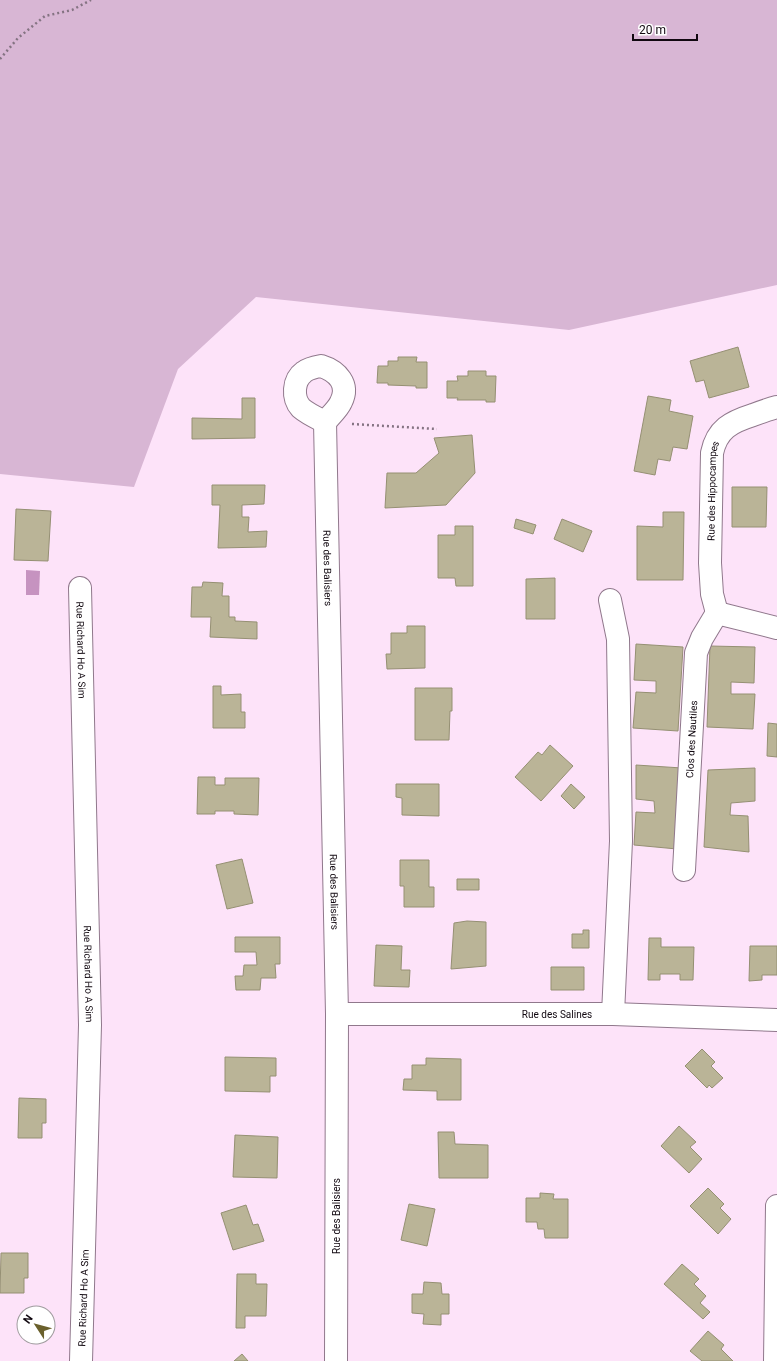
<svg xmlns="http://www.w3.org/2000/svg" width="777" height="1361" viewBox="0 0 777 1361" font-family="Roboto,sans-serif">
<style>
.green{fill:#d8b6d4}
.water{fill:#c693c0}
.building{fill:#bab497;stroke:#959073}
.lines{fill:none;stroke-linecap:round;stroke-linejoin:round}
.street-casing{stroke:#90788c;stroke-width:24}
.path{stroke:#847382;stroke-width:2.5;stroke-dasharray:2 3;stroke-linecap:butt}
.street{stroke:#fff;stroke-width:22}
.labels{text-anchor:middle;stroke-width:3.5;stroke-linejoin:round;paint-order:stroke}
.street-label{font-size:10px;fill:#110810;stroke:#fff}
</style>
<rect width="100%" height="100%" fill="#fde3f9"/>
<path class="green" d="M0,0H777V285L569,330L256,297L178,369L134,487L0,474Z"/>
<path class="water" d="M26,570L40,571L39,595H26Z"/>
<path class="building" d="M738,347L749,387L709,398L704,380L696,382L690,361Z
M398,357H417L416,362H427V388H416V386L388,385V383H377L378,366H388V361H398Z
M468,371H486V376H496L495,402H486V400H457L458,398H447V381H458L457,376H468Z
M648,396L671,400L669,411L693,416L687,449L673,447L670,461L658,459L655,475L634,471Z
M242,398H255V438L192,439V418L242,419Z
M472,435L475,473L446,505L385,508L387,473H416L439,453L434,438Z
M212,485H265L264,504L242,505V517H249L248,532L267,531L266,547L218,548L220,505H212Z
M732,487H767L766,527H732Z
M16,509L51,511L48,561L14,560Z
M663,512H684L683,580H637V526L663,527Z
M516,519L536,525L533,534L514,528Z
M562,519L592,531L583,552L554,539Z
M455,526H473V586H456L455,578H438V535H455Z
M555,578V619H526V579Z
M203,582L223,583L222,596H229V617H235V621L257,622V639L210,637L211,617H191L192,587H202Z
M407,626H425V668L387,669L386,654H391V633H407Z
M636,644L683,647L678,731L633,728L636,692L656,693V681L634,680Z
M710,646L755,647L754,683L731,682V694H755L753,729L707,727Z
M213,686H221V695L241,694V712H245V728H213Z
M415,688H452V711H450L449,740H415Z
M768,723L777,724V757L767,756Z
M550,745L573,766L541,801L515,777L538,752L542,755Z
M636,765L682,768L677,849L634,845L636,812L655,813L654,801L636,799Z
M755,768V801L731,803L730,815L748,816L749,852L704,847L708,770Z
M198,777H215V785H225V778H259L258,815L234,814V811H215V814H197Z
M396,784H439V816L402,815V798L396,797Z
M571,784L585,797L574,809L561,796Z
M242,859L253,903L227,909L216,865Z
M400,860H429V887H434V907H404V886H400Z
M457,879H479V890H457Z
M467,921L486,922V966L451,969L454,923Z
M583,930H589V948H572V934H583Z
M235,937H280V964H275L276,978H261L260,990H236L235,976H243L244,965H257L256,952H235Z
M649,938H661V947H694L693,980H680V974H660V980H648Z
M376,945L402,946L401,970H410L409,987L374,986Z
M750,946H777V975H762V980L749,981Z
M551,967H584V990H551Z
M702,1049L715,1062L711,1066L723,1078L712,1088L709,1085L707,1088L685,1066Z
M225,1057L276,1058V1076H270V1092L225,1091Z
M426,1058L461,1059V1100H437V1091L403,1090L404,1079H412V1065H426Z
M19,1098L46,1099V1123H42V1138H18Z
M679,1126L696,1142L690,1147L702,1159L689,1173L661,1146Z
M438,1132H454L455,1144L488,1145V1178H439Z
M235,1135L278,1137L277,1178L233,1177Z
M708,1188L724,1204L720,1208L731,1219L718,1234L690,1206Z
M540,1193L554,1194L553,1199H568V1238H545L544,1229H538L537,1222H526V1198H540Z
M409,1204L435,1209L427,1246L401,1240Z
M246,1205L253,1225L258,1224L264,1241L233,1250L221,1213Z
M1,1253H28V1278H24V1293H0Z
M682,1264L699,1279L694,1284L706,1296L700,1303L710,1312L703,1319L664,1284Z
M237,1274H256V1284H267L266,1316H245V1328H236Z
M424,1282L441,1283L442,1294H449V1314H441V1325L423,1324L424,1314L412,1313V1294H423Z
M708,1331L724,1345L721,1349L733,1361H702L690,1351Z
M242,1354L248,1361H234Z"/>
<g class="lines">
<g class="street-casing">
<g id="street">
<path d="M321,366C337,371 350,384 341,402C338,409 330,416 325,422C317,418 308,414 301,408C292,398 293,380 304,372C309,368 315,367 321,366Z"/>
<path id="s1" d="M325,422L337,1014L336,1361"/>
<path id="s2" d="M80,588L90,1025L81,1361"/>
<path d="M610,600L618,639L621,841L613,1014"/>
<path id="s3" d="M717,613L712,594L710,563L712,453C717,429 731,422 753,415C761,412 769,409 777,407"/>
<path d="M717,613L777,628"/>
<path id="s4" d="M684,870L696,653L702,638L717,613"/>
<path id="s5" d="M337,1014H613L777,1020"/>
<path d="M775,1361L777,1206"/>
</g>
</g>
<path class="path" d="M0,59L18,38L45,16L72,10L91,0
M352,424L437,429"/>
<use href="#street" class="street"/>
</g>
<g class="labels">
<g class="street-label">
<text dy="4" stroke="none"><textPath href="#s3" startOffset="123">Rue des Hippocampes</textPath></text>
<text dy="4" stroke="none"><textPath href="#s1" startOffset="146">Rue des Balisiers</textPath></text>
<text dy="4" stroke="none"><textPath href="#s2" startOffset="62">Rue Richard Ho A Sim</textPath></text>
<text dy="4" stroke="none"><textPath href="#s4" startOffset="131">Clos des Nautiles</textPath></text>
<text dy="4" stroke="none"><textPath href="#s1" startOffset="470">Rue des Balisiers</textPath></text>
<text dy="4" stroke="none"><textPath href="#s2" startOffset="386">Rue Richard Ho A Sim</textPath></text>
<text dy="4" stroke="none"><textPath href="#s5" startOffset="220">Rue des Salines</textPath></text>
<text transform="translate(336 1216) rotate(-90)" y="4">Rue des Balisiers</text>
<text transform="translate(83 1298) rotate(-88)" y="4">Rue Richard Ho A Sim</text>
</g>
</g>
<g transform="translate(36 1325) rotate(306)"><circle r="19" fill="#ffffff" stroke="#a09c9f"/>
<path d="M0-3L7 15L0 10L-7 15Z" fill="#6a602c"/>
<text y="-6" font-size="11" font-weight="bold" text-anchor="middle" fill="#110810">N</text>
</g>
<path d="M633 34v6h64v-6" fill="none" stroke="#110810" stroke-width="2"/>
<text x="639" y="34" font-size="12" fill="#110810" stroke="#ffffff" stroke-width="3" paint-order="stroke">20 m</text>
</svg>
